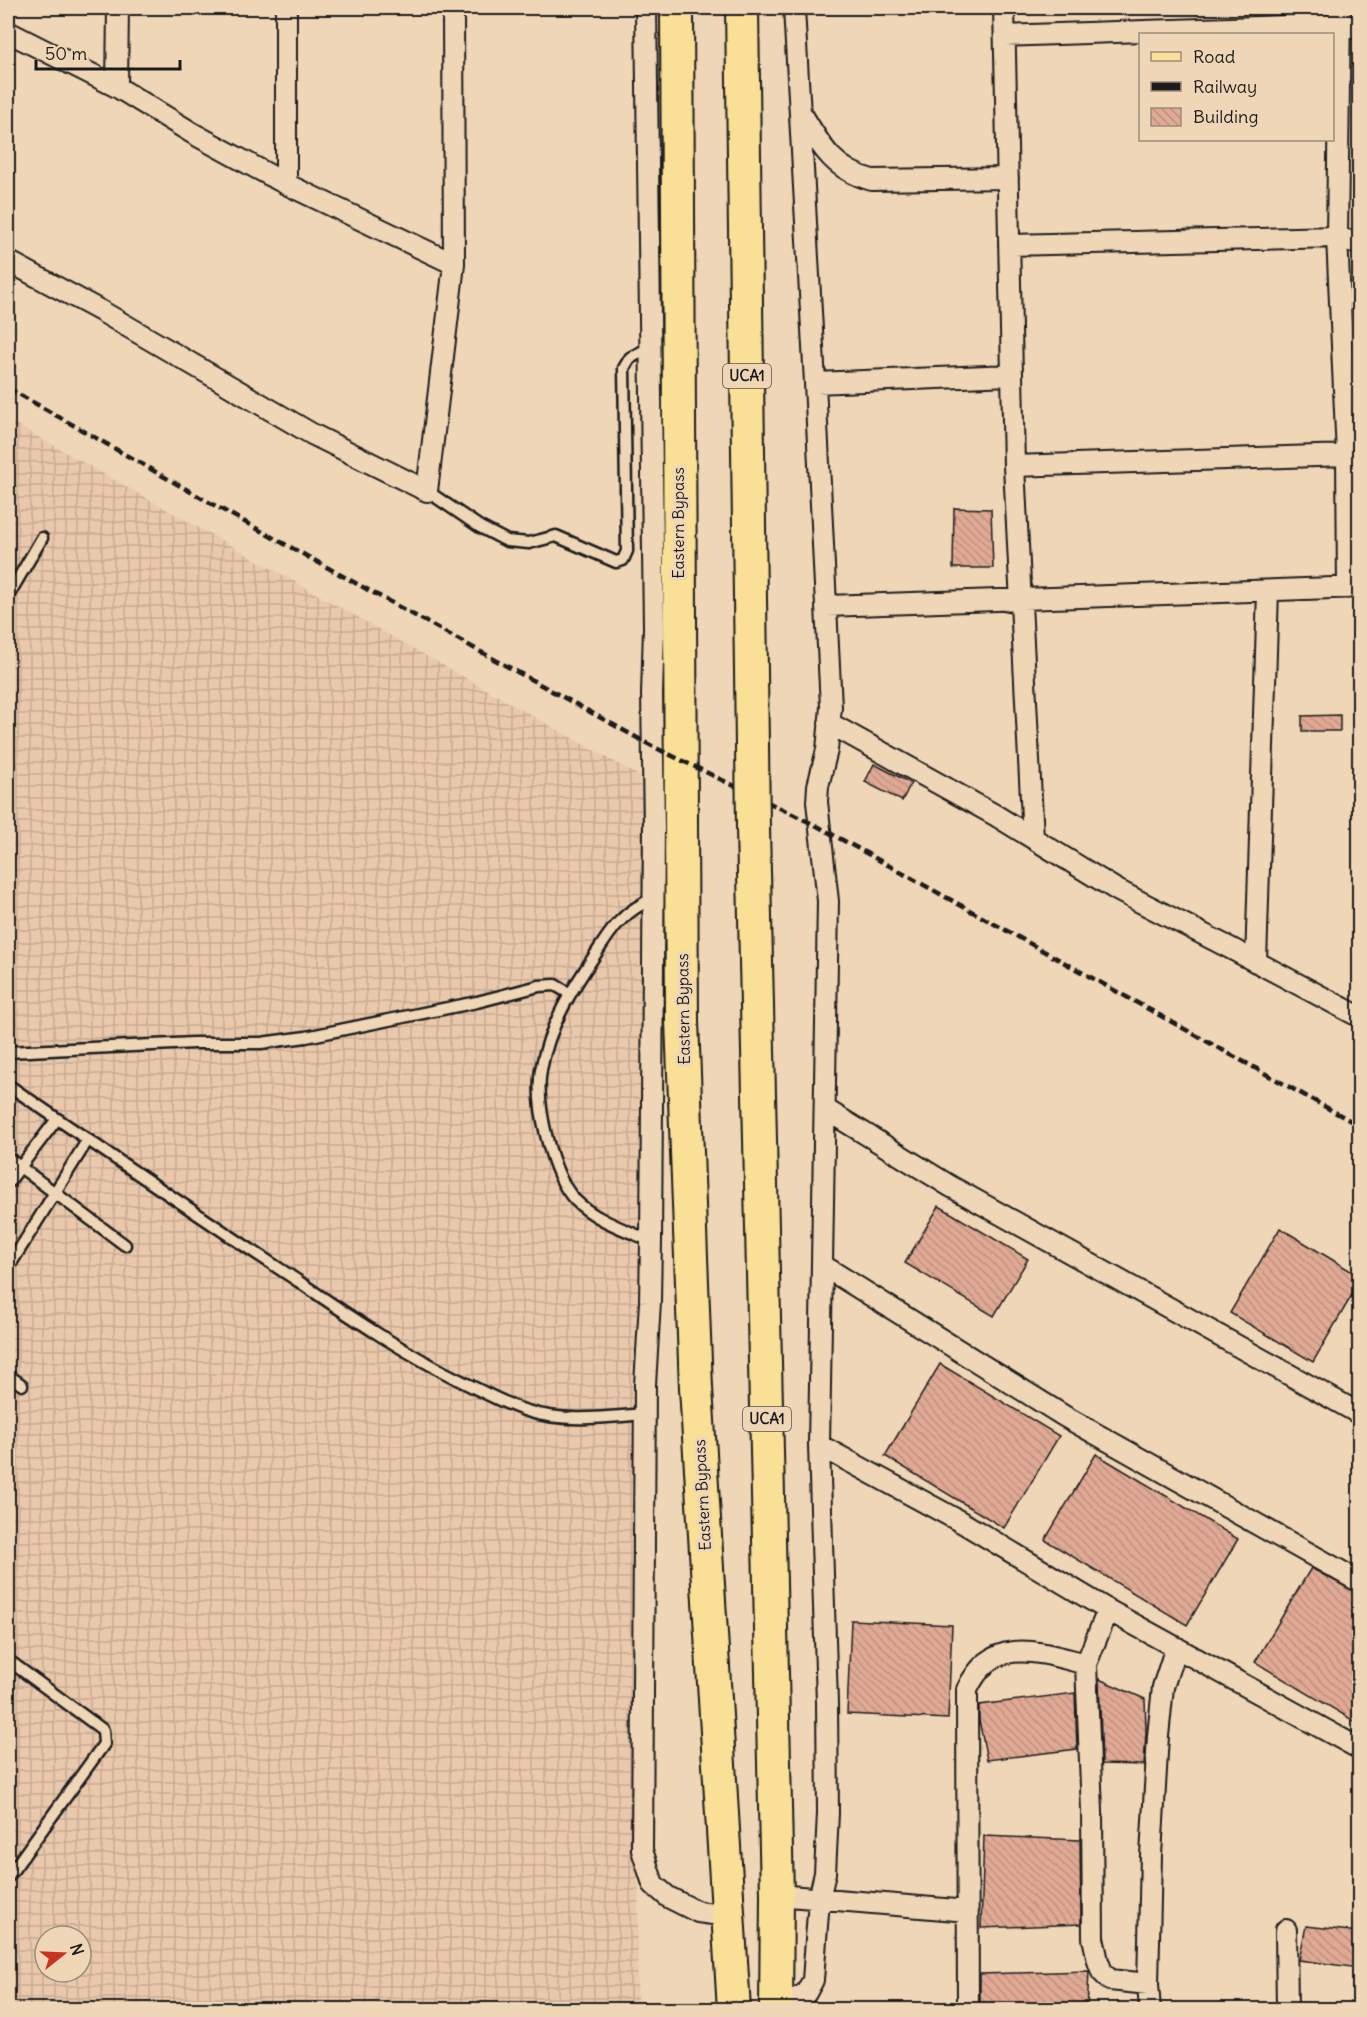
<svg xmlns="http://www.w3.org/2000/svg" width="1367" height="2017" viewBox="0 0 1367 2017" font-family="Delius,sans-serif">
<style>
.industrial{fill:url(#industrial-grid);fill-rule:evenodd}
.building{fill:url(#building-back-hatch);stroke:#1c1c1c;stroke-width:1.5}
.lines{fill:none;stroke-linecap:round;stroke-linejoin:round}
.service-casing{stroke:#1c1c1c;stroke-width:15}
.minor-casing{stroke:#1c1c1c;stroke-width:24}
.primary-casing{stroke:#1c1c1c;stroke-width:36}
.service{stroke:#efd6b7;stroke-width:10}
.minor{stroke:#efd6b7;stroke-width:20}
.primary{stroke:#fadf96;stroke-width:32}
.rail{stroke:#1c1c1c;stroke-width:4.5;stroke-dasharray:9 4.5;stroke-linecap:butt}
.primary-bridge-casing{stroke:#1c1c1c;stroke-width:36;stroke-linecap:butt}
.primary-bridge{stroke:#fadf96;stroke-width:32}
.labels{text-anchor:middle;stroke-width:6;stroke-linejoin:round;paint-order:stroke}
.shield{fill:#efd6b7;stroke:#5b544a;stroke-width:1.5}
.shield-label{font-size:15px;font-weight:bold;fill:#1c1c1c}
.street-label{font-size:16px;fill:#1c1c1c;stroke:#efd6b7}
</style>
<defs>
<pattern id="industrial-grid" width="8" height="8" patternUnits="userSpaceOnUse" patternTransform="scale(1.5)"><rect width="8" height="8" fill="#eac8ac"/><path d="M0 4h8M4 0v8" fill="none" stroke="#c8ab93"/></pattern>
<pattern id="building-back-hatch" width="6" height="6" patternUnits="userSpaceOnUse" patternTransform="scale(1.5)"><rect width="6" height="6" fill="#dfa994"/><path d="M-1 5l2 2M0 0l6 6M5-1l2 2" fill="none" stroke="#bf917f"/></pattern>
</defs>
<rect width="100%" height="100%" fill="#efd6b7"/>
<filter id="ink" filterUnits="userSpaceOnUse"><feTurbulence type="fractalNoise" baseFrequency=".0167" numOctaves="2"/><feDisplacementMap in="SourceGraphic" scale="12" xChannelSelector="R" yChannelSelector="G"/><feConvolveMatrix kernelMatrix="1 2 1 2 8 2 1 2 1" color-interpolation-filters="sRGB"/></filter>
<g filter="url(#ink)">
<path class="industrial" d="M8,420L652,783L637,2009H8ZM45,1936H81V1972H45Z"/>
<path class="building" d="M954,508L991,509L993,568H953Z
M1340,715V731H1302V716Z
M874,764L911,783L902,801L865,782Z
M939,1206L1028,1259L994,1316L905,1263Z
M1280,1228L1359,1276V1283L1313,1362L1230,1313Z
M940,1364L1059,1436L1004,1528L885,1456Z
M1096,1454L1238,1539L1187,1625L1045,1540Z
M1311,1568L1359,1594V1724L1255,1662Z
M851,1620L952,1625L948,1719L847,1714Z
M1099,1679L1145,1699L1146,1732L1144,1765L1102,1764Z
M1075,1693L1077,1749L987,1760L979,1720V1705Z
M984,1836L1080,1840L1081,1924L981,1928Z
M1306,1926L1359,1932V1968L1299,1960Z
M1089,1971L1087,2010H980V1974Z"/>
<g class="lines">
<g class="service-casing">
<path id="service" d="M427,491L480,527L507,541L529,543L556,536L616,562L623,560L627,551L624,368L630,358L651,347
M8,596L42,538
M8,1052L194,1043H261L306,1037L477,1002L539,986L555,985L569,993
M8,1085C104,1151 200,1217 298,1281C352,1318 406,1354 465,1383C485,1393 505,1404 527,1411C564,1423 607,1417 645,1414
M8,1158L125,1245
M8,1183L57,1119
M651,1241C626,1230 595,1220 575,1200C551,1174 535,1104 541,1070C549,1025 572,989 597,952C605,940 612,928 622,919C631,910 641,904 652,899
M8,1268L87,1141
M8,1375L22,1385
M8,1660L103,1730L104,1744L8,1877"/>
</g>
<g class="minor-casing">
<path id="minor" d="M286,8V184L454,264
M646,8L654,628L652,694L654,828L651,1241L650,1302L645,1385L642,1850L653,1884L668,1897L698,1912L727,1916
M1004,8L1014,466L1033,838
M1340,8L1337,237L1347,455L1348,588
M8,32L117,87L194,134L286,184
M1005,36L1341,24L1360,29
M117,87L118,8
M803,116C822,148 834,170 872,180L1008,178
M1009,245L1337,237L1360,244
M8,261L101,311L312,434L427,491L454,264L453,8
M815,383L1011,375
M1014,466L1347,455
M827,606L1360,587
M829,723L995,815L1117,890L1230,948L1360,1017
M1256,962L1268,591
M825,1109L950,1186L1360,1414
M822,1265L1064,1416L1360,1582
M819,1445L963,1523L1108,1610L1360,1749
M1108,1610L1086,1664L1092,1811L1093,1938L1098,1961L1102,1972L1110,1980L1148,1984L1150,2010
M777,1895L968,1911
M1286,1930L1287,2010
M1148,1984L1151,1855L1158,1736L1163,1687L1176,1647
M785,2002L795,1999L806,1993L813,1980L819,1899L825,1873L828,1813L827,1703L819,1445L828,901L817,802L818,786L827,750L831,707L815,383L794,8
M968,2010L967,1690C992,1634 1039,1652 1086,1664"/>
</g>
<g class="primary-casing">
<path id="primary" d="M677,8L682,1021L696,1388L734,2010
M742,8L752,745
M753,828L777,1895L776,2010"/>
</g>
<use href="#service" class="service"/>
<use href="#minor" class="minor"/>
<use href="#primary" class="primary"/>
<path class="rail" d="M8,388L221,509L652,746L819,827L1360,1126"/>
<g class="primary-bridge-casing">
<path id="primary-bridge" d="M752,745L753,828"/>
</g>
<use href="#primary-bridge" class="primary-bridge"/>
</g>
</g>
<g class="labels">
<g class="shield">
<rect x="723" y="364" width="48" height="24" rx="4.5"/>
<rect x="743" y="1407" width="48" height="24" rx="4.5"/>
</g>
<g class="shield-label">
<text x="747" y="381">UCA1</text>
<text x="767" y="1424">UCA1</text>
</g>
<g class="street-label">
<text transform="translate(678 523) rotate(-90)" y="6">Eastern Bypass</text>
<text transform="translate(683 1009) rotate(-91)" y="6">Eastern Bypass</text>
<text transform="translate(702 1495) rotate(-93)" y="6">Eastern Bypass</text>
</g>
</g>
<rect width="1367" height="2017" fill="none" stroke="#efd6b7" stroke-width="30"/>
<rect x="15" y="15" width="1337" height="1987" fill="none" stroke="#1c1c1c" stroke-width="2" filter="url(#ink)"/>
<rect x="1139" y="33" width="195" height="108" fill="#efd6b7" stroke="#9b8c79" stroke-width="1.5"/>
<rect x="1151" y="52" width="30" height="9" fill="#fadf96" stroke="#9b8c79" stroke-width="1.5"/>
<text x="1193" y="63" font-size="18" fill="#1c1c1c">Road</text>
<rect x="1151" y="82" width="30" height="9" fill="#1c1c1c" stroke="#9b8c79" stroke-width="1.5"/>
<text x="1193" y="93" font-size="18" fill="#1c1c1c">Railway</text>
<rect x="1151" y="108" width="30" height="18" fill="url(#building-back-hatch)" stroke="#9b8c79" stroke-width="1.5"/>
<text x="1193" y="123" font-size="18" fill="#1c1c1c">Building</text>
<g transform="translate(63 1954) rotate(72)"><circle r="28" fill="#efd6b7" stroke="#9b8c79" stroke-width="1.5"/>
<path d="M0-4.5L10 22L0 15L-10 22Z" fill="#c8321e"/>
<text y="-9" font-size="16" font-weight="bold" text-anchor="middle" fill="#1c1c1c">N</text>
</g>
<path d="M36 60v9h144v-9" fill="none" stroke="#1c1c1c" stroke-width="3"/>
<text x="45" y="60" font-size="18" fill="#1c1c1c" stroke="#efd6b7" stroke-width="4.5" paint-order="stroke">50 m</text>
</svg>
